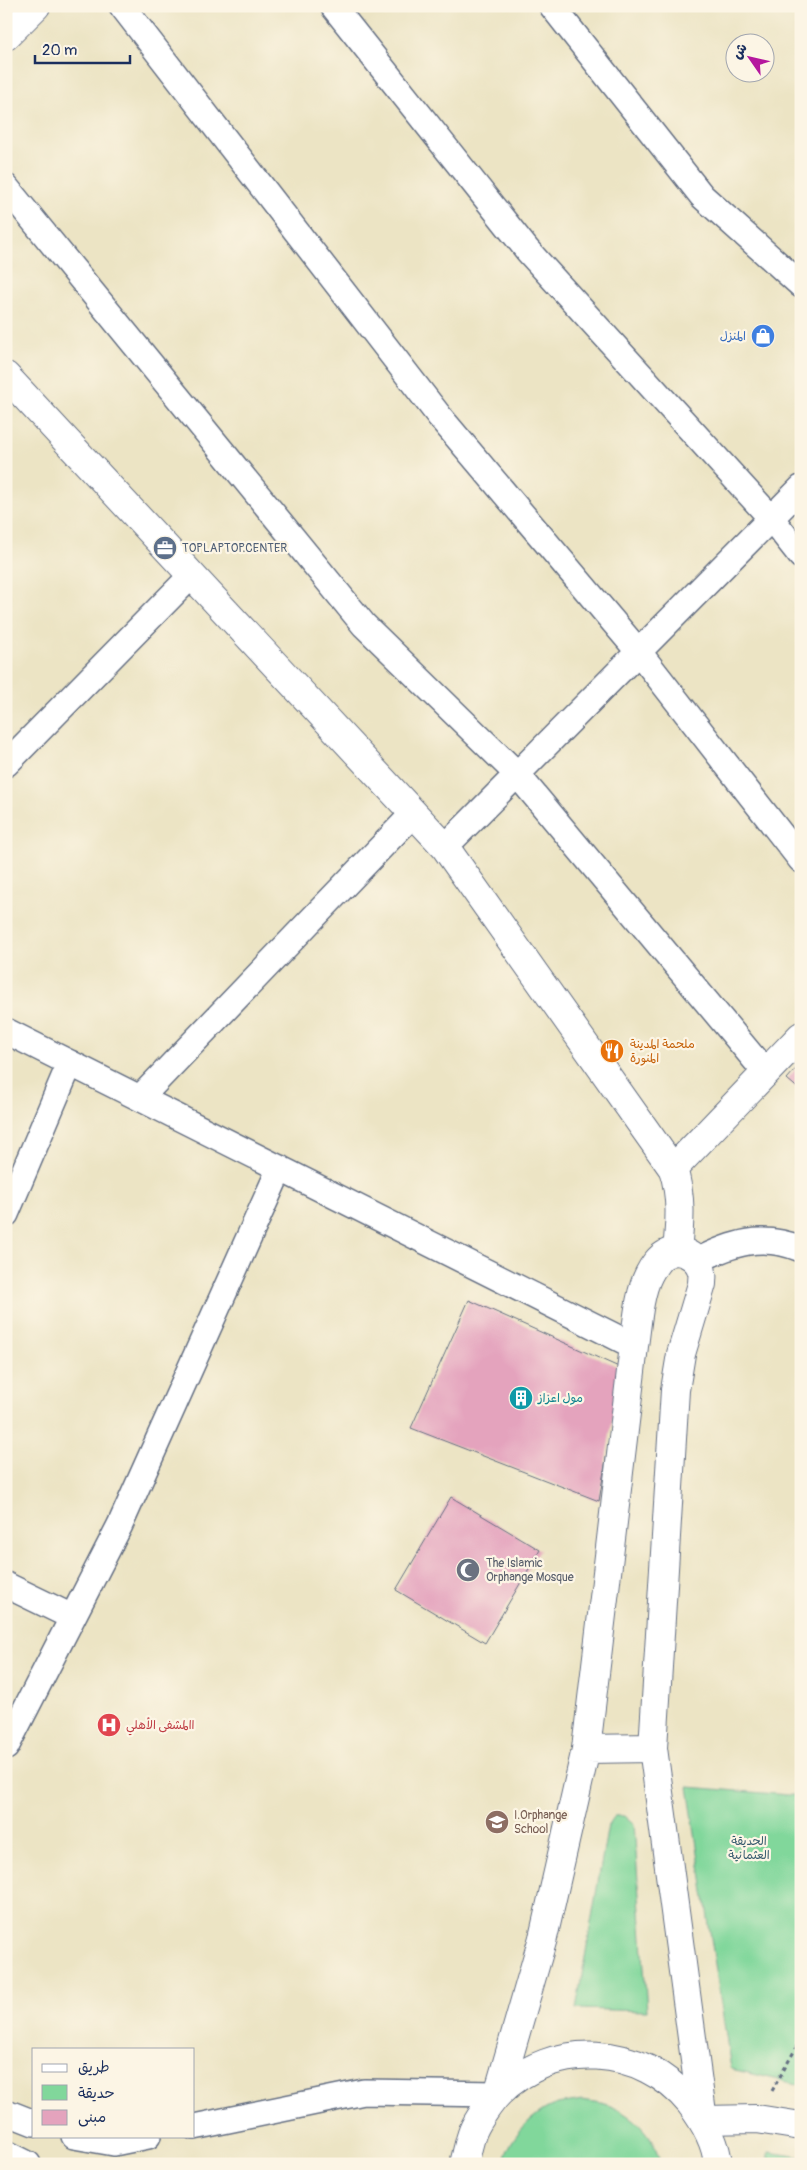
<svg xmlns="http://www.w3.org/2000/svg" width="807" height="2170" viewBox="0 0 807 2170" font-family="Pangolin,'Playpen Sans Arabic',sans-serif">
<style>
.green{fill:#81d79b;stroke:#4e837c}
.building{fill:#e4a3bd}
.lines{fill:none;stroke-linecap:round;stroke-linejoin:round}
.minor-casing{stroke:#646e82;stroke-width:28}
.tertiary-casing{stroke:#646e82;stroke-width:30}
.secondary-casing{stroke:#646e82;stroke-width:30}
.primary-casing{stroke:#646e82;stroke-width:30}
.path{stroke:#646e82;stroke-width:3;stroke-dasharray:4 4;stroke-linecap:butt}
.minor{stroke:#fff;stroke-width:25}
.tertiary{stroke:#fff;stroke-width:28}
.secondary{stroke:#fff;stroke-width:28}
.primary{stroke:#fff;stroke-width:28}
.labels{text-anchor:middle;stroke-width:4.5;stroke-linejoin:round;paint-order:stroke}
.shop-label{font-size:12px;fill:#366cbe;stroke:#fcf5e5;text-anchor:end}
.service-label{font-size:12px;fill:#4e5e75;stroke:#fcf5e5;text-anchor:start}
.food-label{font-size:12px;fill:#c56008;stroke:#fcf5e5;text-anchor:start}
.culture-label{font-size:12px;fill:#0d838f;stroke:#fcf5e5;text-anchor:start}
.worship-label{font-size:12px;fill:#5b616d;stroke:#fcf5e5;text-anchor:start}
.health-label{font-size:12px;fill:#be3a42;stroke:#fcf5e5;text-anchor:start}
.education-label{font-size:12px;fill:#785e54;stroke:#fcf5e5;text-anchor:start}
.park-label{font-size:12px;fill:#34596d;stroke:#fcf5e5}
</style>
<rect width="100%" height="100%" fill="#fcf5e5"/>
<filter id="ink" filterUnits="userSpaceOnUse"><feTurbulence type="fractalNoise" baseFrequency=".02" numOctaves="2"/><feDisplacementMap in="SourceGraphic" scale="10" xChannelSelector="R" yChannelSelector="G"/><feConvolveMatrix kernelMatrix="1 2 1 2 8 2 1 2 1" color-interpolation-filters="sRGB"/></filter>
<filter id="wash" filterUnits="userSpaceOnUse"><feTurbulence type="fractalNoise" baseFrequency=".0096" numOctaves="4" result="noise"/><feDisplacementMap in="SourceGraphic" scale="20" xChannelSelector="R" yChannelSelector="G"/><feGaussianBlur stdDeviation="1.12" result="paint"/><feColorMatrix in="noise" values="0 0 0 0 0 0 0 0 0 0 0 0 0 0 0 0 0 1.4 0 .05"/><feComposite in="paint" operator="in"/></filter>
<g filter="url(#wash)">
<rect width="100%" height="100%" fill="#ece4c4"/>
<path class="green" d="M688,1787L801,1796V2085L731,2069Z
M615,1816H625L634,1824L647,2011L576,2009L608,1825Z
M582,2100C590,2102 601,2102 608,2105C633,2115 656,2136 660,2164H504C506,2140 535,2110 558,2104C565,2102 574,2102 582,2100Z
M769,2152L801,2157V2164H769Z"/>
<g id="blocks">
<path class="building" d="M801,1063V1091L787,1079Z
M469,1300L621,1368L599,1501L411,1428Z
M451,1497L540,1550L485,1643L396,1590Z"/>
</g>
</g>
<g filter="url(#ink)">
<use href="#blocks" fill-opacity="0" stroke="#646e82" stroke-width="1"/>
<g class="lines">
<g class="minor-casing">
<path id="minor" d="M122,6L440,417L638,651L801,860
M333,6L528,251L771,518L801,556
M552,6L702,196L801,285
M6,187L364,625L516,773L766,1073
M6,764L192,575
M445,847L801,488
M6,1031L634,1346
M140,1098L413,814
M6,1214L70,1063
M697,1261C732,1243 762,1233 801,1249
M6,1585L72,1617
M6,1747L120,1525L280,1168
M6,2112L34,2123
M194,2127L364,2092L498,2094
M74,2136L114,2143L148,2136
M6,2153L28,2164"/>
</g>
<g class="tertiary-casing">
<path id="tertiary" d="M6,36L36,6
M673,1169L801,1036"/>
</g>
<g class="secondary-casing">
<path id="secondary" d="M703,2120L757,2119L801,2126"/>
</g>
<g class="primary-casing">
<path id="primary" d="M6,376L445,847L673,1169C682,1197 680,1222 677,1251
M586,1749L653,1748
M498,2094L543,1938L586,1749L634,1346C637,1325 639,1293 649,1274C652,1268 659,1257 666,1254C680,1246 699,1257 702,1272C703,1275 702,1280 702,1284L681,1354L675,1390L653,1748L703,2120
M464,2164C467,2153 469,2141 473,2131C477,2121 491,2101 499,2093C553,2039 642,2044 690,2103C703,2120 716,2141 718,2164"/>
</g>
<path class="path" d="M772,2091L801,2039"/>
<use href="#minor" class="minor"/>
<use href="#tertiary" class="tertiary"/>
<use href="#secondary" class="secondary"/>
<use href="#primary" class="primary"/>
</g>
</g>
<defs>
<g id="shop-disc" transform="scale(1.25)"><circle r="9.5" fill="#3f7fe0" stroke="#fcf5e5"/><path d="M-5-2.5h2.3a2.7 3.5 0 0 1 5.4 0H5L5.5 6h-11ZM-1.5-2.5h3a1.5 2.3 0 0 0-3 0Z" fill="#fff"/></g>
<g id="office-disc" transform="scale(1.25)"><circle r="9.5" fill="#5c6f8a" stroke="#fcf5e5"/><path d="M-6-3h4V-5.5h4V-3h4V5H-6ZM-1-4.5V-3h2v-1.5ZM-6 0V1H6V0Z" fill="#fff"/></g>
<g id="restaurant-disc" transform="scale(1.25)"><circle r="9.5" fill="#e8710a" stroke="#fcf5e5"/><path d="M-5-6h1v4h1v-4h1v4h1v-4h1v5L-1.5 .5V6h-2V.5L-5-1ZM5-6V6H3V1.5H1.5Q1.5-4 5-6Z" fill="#fff"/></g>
<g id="building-disc" transform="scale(1.25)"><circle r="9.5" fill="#0f9aa8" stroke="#fcf5e5"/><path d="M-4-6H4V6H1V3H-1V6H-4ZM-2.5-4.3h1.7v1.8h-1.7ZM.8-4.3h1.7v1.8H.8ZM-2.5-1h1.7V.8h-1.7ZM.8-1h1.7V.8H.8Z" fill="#fff"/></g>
<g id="mosque-disc" transform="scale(1.25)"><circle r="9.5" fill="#6b7280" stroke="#fcf5e5"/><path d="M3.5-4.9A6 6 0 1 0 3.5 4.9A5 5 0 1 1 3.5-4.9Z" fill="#fff"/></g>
<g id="hospital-disc" transform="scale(1.25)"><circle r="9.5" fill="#e0444e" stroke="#fcf5e5"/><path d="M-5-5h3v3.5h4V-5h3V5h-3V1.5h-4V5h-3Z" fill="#fff"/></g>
<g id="school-disc" transform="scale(1.25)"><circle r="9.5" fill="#8d6e63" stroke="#fcf5e5"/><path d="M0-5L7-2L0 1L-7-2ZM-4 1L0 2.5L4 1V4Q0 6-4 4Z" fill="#fff"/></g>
</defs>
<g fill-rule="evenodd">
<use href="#shop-disc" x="763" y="336"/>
<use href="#office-disc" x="165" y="548"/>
<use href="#restaurant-disc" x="612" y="1051"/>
<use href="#building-disc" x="521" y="1398"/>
<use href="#mosque-disc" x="468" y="1570"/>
<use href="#hospital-disc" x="109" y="1725"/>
<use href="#school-disc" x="497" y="1822"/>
</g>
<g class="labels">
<g class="shop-label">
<text x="746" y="340">المنزل</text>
</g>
<g class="service-label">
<text x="182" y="552">TOPLAPTOP.CENTER</text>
</g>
<g class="food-label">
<text x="630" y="1048">ملحمة المدينة<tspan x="630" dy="14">المنورة</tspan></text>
</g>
<g class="culture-label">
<text x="538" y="1402">مول اعزاز</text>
</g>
<g class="worship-label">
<text x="486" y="1567">The Islamic<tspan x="486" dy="14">Orphange Mosque</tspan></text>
</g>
<g class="health-label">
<text x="126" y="1729">االمشفى الأهلي</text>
</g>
<g class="education-label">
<text x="514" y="1819">I.Orphange<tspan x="514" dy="14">School</tspan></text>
</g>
<g class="park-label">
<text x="749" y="1845">الحديقة<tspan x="749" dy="14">العثمانية</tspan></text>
</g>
</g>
<rect width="807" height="2170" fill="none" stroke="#fcf5e5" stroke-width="25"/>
<rect x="32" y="2048" width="162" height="90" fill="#fcf5e5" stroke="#a2a6af"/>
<rect x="42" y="2064" width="25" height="8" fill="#ffffff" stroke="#a2a6af"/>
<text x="78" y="2072" font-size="15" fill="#1b2f5e">طريق</text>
<rect x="42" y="2085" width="25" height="15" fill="#81d79b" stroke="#a2a6af"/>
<text x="78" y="2098" font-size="15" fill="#1b2f5e">حديقة</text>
<rect x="42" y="2110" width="25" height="15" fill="#e4a3bd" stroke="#a2a6af"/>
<text x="78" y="2122" font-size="15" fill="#1b2f5e">مبنى</text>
<g transform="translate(750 58) rotate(304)"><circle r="24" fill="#fcf5e5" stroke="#a2a6af"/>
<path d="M0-4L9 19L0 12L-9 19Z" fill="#b5179e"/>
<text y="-8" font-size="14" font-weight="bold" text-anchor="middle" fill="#1b2f5e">ش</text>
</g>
<path d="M35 55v8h95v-8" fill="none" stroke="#1b2f5e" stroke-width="2.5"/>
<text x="42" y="55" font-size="15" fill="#1b2f5e" stroke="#fcf5e5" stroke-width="4" paint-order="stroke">20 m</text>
</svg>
